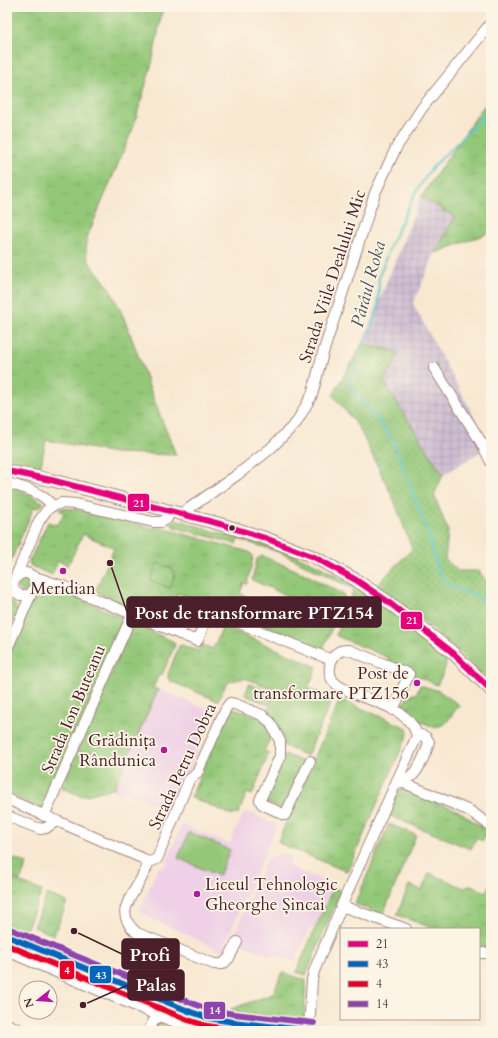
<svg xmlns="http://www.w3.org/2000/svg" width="498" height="1038" viewBox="0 0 498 1038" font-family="Cardo,serif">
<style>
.built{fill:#efd0e6}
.industrial{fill:url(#industrial-grid)}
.grass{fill:url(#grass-tufts);stroke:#6f7452}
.park{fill:url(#park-crowns);stroke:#6f7452}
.garden{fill:url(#garden-dots);stroke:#6f7452}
.pitch{fill:#94c879;stroke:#6f7452}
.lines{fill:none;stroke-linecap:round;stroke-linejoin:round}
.stream{stroke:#5cc9cf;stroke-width:2}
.minor-casing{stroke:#a1847e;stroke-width:12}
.major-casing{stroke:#a1847e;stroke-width:14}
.minor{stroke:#fff;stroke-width:10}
.major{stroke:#fff;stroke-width:12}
.bus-1-casing{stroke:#fcf5e5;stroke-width:9}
.bus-2-casing{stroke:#fcf5e5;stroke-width:9}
.bus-3-casing{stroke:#fcf5e5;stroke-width:9}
.bus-4-casing{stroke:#fcf5e5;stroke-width:9}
.bus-1{stroke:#e5007d;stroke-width:6}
.bus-2{stroke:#0065bd;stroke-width:6}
.bus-3{stroke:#e4002b;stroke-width:6}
.bus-4{stroke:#8e44ad;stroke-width:6}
.bus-dot{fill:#4a1f2b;stroke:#fcf5e5;stroke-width:1.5}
.poi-dot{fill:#b5179e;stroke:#fcf5e5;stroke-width:1.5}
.labels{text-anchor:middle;stroke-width:3.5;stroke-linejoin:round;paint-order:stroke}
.street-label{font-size:17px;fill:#4a1f2b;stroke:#fcf5e5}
.poi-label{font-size:17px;fill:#4a1f2b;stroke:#fcf5e5;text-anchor:end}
.water-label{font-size:18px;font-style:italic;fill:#4f525c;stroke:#fcf5e5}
.leader{fill:none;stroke:#4a1f2b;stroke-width:1.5}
.callout-dot{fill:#4a1f2b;stroke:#fcf5e5;stroke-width:1.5}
.callout{fill:#4a1f2b;stroke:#4a1f2b;stroke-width:1.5}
.callout-label{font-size:18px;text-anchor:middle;font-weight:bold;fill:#fff}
.line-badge{stroke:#fcf5e5;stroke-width:1.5}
.badge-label{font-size:11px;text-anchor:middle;font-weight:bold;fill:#fff}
</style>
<defs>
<pattern id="industrial-grid" width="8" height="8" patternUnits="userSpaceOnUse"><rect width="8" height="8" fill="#cdbed2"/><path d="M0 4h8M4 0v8" fill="none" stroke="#b2a3b4"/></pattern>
<pattern id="grass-tufts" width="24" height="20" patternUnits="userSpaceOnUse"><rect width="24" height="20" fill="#94c879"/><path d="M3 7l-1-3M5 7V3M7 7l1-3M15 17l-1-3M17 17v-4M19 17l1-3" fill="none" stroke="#81ab69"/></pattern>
<pattern id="park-crowns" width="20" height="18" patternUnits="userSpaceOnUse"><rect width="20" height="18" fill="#94c879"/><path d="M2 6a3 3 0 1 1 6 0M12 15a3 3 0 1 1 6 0" fill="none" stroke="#81ab69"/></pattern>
<pattern id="garden-dots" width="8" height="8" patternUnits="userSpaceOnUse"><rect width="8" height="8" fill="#94c879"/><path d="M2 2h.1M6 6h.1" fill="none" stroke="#81ab69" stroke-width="1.8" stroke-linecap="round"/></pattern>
</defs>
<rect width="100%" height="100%" fill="#fcf5e5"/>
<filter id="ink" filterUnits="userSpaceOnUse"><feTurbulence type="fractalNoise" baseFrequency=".025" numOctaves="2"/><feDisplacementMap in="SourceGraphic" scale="8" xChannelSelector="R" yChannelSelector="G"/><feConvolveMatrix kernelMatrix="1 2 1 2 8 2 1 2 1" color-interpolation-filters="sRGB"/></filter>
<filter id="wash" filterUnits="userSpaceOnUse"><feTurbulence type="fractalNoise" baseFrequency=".012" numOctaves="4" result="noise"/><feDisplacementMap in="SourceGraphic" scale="16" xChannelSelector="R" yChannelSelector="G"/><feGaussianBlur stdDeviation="0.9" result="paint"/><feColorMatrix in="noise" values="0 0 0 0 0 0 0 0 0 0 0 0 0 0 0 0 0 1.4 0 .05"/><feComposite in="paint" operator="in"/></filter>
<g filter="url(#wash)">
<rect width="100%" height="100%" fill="#f8e8d1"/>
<path class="built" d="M158,689L213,712L172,812L126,792H116L114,790Z
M245,811L277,825L222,951L150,918V917L139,912L158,868L165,866L182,824L229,844Z
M279,854H285L292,857L288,866L324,881V883L332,886L314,929L310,928L299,954H298L294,962L275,954L273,957L232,940L265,862L268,858Z"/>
<path class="industrial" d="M421,197L455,217L435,253L413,304L490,446L443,475L382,381L394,365L398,352L362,344Z"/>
<path class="grass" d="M7,7H163L152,63L133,128L88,235C80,265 98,268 111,291C126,319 136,350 147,381C156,406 166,430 176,455L115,453L46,440L40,470L7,462V76L10,75L7,67Z
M491,99V232L435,253L455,217L421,197L483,107Z
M7,486L16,487L44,503L38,508L34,507L7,570Z
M61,508L76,509L153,528H166L173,531L249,552L252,555L253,558L247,584L244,583L240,593C257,602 253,602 246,619L243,620L178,593L166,620L162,622L98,593L96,590L114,548L83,534L68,565L58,561L52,575L31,566L29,562L48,522L58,525L64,513L59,510Z
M179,520C198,526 217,533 237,538C258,542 277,548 297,556C353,579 400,617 445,656C448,667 442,675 437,685L388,663L389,658L337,636L336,634L344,614L366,624L371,613L348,603L354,589L279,552L238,539L236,544L174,527L171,524V522Z
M262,556L303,573L344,595L345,598L336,619L333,620L297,605L299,601L252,580L257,559Z
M22,576L31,581L29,590L24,593L17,588Z
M42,582L123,618L124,622L45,806L40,808L7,794V659L37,585Z
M268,598L330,624L332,628L323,649L319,650L257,623L255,620L265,599Z
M7,600L15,605L17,612L7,637Z
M135,624L174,642L175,645L162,675L158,676L153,688L158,690L114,788L82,796L62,788L132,625Z
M223,626L317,667L308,688L333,698L307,756L284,746C285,733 276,722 267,713L277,691L245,678L231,681L225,686L218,701L170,681L168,678V674L179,646L182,645L198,651L201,644L213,649Z
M420,685L439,691L459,705L446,723L435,728L400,711L408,696L417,693Z
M340,699L407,728L408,734L348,870L345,871L279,843L278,841Z
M230,707L263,718L272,734L264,751L269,753L252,795L247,793L238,814L232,815L191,797Z
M287,755L305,763L285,810L265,802L263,798L281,757Z
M404,789L459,811L487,831L483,841L476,838L471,849L388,815L399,790Z
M389,824L416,835L384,912L380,914L355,904Z
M429,873L464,888L471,885L486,892L491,881V947L487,948L479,945V929H435L397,915L409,885L422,890Z
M333,888L339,890L340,893L306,975L296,972Z
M282,972L306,980L304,1017L298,1020H293L231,1012V1009L273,994Z
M160,1024H164L176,1031H154L157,1025Z"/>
<path class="park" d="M157,563L173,569L175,575L170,588L150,580Z
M249,684L274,694L269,705L245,695Z
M7,856L27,864L20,881L7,876Z
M7,877L42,891L24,935L7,927Z
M47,894L67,902L54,935L34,927Z"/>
<path class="garden" d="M362,344L398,352L394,365L383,381L443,475L434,495L448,531L445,559L458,571H479L491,588V682C454,648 417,613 376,586L412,549L394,500L359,428L333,395Z"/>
<path class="pitch" d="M189,832L230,850L219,876L178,858Z"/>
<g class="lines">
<path class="stream" d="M491,109L431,169L414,195L391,244L379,277L378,310L350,382L352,389L393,439L430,539L437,570L450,586L477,596L483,601L491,614"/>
</g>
</g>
<g filter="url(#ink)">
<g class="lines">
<g class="minor-casing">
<path id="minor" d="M434,368L481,442L491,462
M7,483C22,487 43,492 52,506
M181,514L237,475L270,449L296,423L312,395L323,353L375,193L396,148L422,108L491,23
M16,576L39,521L46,511L52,506L62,503L76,504L153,522H161L167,519L170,510
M32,576L71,589L197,641L210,611
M179,634L192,604L332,660
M7,649L35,585C35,566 9,571 14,591L20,595H30
M393,710L409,674L349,650C344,650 339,650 335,655C329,662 327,676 335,683C340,688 347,690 353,693C372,701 400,707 412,725C415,728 416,733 417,736
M397,780L470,811L491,826
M397,780C403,780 409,779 413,775C419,769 427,751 429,742L426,737L421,735L417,736
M7,799L144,859L147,863
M7,816L40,829L46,828L56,821
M44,816L132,615
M147,863L157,859L189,780L197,773L226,708L230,703L235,704L262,715L270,722L280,741V756L260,800L262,804L285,815L310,761
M147,863C148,867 145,871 143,875C133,897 112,912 137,933L214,964H223L229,958L237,942
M342,906L406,929
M7,936L191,1012L209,1018L233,1022L313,1031
M7,951L159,1016L201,1031
M479,953H491
M7,1024L22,1031
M309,1030L312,980L314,971L350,886L417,736
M149,1031L153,1022L159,1016L165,1002"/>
</g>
<g class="major-casing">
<path id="major" d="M7,471L51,480L220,524L265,538L314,557L356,580L387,601L452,652L491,690"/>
</g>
<use href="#minor" class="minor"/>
<use href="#major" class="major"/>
<g class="bus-1-casing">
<path id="bus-1" d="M7,471L51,480L220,524L265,538L314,557L356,580L387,601L452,652L491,690"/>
</g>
<g class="bus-2-casing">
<path id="bus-2" d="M7,936L191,1012L209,1018L233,1022L313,1031"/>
</g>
<g class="bus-3-casing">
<path id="bus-3" d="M7,945L188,1020L207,1026L241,1031"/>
</g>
<g class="bus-4-casing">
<path id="bus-4" d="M10,929L194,1004L211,1010L234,1014L314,1023"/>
</g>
<use href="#bus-1" class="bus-1"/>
<use href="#bus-2" class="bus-2"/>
<use href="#bus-3" class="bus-3"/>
<use href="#bus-4" class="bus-4"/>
</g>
</g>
<circle class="bus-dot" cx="232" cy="528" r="3.5"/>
<g class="poi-dot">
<circle cx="63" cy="571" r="4"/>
<circle cx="417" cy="683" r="4"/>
<circle cx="164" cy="750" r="4"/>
<circle cx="197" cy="894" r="4"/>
</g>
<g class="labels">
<g class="street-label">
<text transform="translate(332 276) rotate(-72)" y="6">Strada Viile Dealului Mic</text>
<text transform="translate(73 709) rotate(-67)" y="6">Strada Ion Buteanu</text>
<text transform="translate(182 766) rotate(-65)" y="6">Strada Petru Dobra</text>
</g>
<g class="poi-label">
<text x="63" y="594" text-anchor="middle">Meridian</text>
<text x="409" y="679">Post de<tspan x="409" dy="20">transformare PTZ156</tspan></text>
<text x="156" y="746">Grădinița<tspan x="156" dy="20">Rândunica</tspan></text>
<text x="205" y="890" text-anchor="start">Liceul Tehnologic<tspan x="205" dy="20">Gheorghe Șincai</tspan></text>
</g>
<g class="water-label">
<text transform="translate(368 284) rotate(-75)" y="6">Pârâul Roka</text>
</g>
</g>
<path class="leader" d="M110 563L127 612M74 931L122 954M83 1005L128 985"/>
<g class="callout-dot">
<circle cx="110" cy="563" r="4"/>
<circle cx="74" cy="931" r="4"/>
<circle cx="83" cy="1005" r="4"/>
</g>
<g class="callout">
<rect x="127" y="597" width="254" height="30" rx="4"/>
<rect x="122" y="939" width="57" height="30" rx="4"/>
<rect x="128" y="970" width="56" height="30" rx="4"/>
</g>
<g class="callout-label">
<text x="254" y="619">Post de transformare PTZ154</text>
<text x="150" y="961">Profi</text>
<text x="156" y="991">Palas</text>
</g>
<g class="line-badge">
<rect x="127" y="493" width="23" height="19" rx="4" fill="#e5007d"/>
<rect x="400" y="611" width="23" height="19" rx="4" fill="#e5007d"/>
<rect x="59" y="960" width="16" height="20" rx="4" fill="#e4002b"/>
<rect x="89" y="965" width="23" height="19" rx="4" fill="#0065bd"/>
<rect x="203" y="1001" width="23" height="19" rx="4" fill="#8e44ad"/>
</g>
<g class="badge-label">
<text x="139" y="507">21</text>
<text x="412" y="624">21</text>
<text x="67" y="974">4</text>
<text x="101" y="979">43</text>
<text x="215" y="1014">14</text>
</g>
<rect width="498" height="1038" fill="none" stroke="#fcf5e5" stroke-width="24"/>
<rect x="340" y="928" width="140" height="92" fill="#fcf5e5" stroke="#b59f9b"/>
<rect x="348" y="941" width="20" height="6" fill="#e5007d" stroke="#b59f9b"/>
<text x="376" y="948" font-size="12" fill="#4a1f2b">21</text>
<rect x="348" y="961" width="20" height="6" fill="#0065bd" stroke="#b59f9b"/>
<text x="376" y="968" font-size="12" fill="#4a1f2b">43</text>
<rect x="348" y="981" width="20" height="6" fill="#e4002b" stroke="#b59f9b"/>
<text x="376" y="988" font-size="12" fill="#4a1f2b">4</text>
<rect x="348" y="1001" width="20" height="6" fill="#8e44ad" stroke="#b59f9b"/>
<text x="376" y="1008" font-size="12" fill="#4a1f2b">14</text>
<g transform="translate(38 1000) rotate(253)"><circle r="19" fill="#fcf5e5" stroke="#b59f9b"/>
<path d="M0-3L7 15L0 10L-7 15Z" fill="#b5179e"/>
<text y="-6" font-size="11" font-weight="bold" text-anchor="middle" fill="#4a1f2b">N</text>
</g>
</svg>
